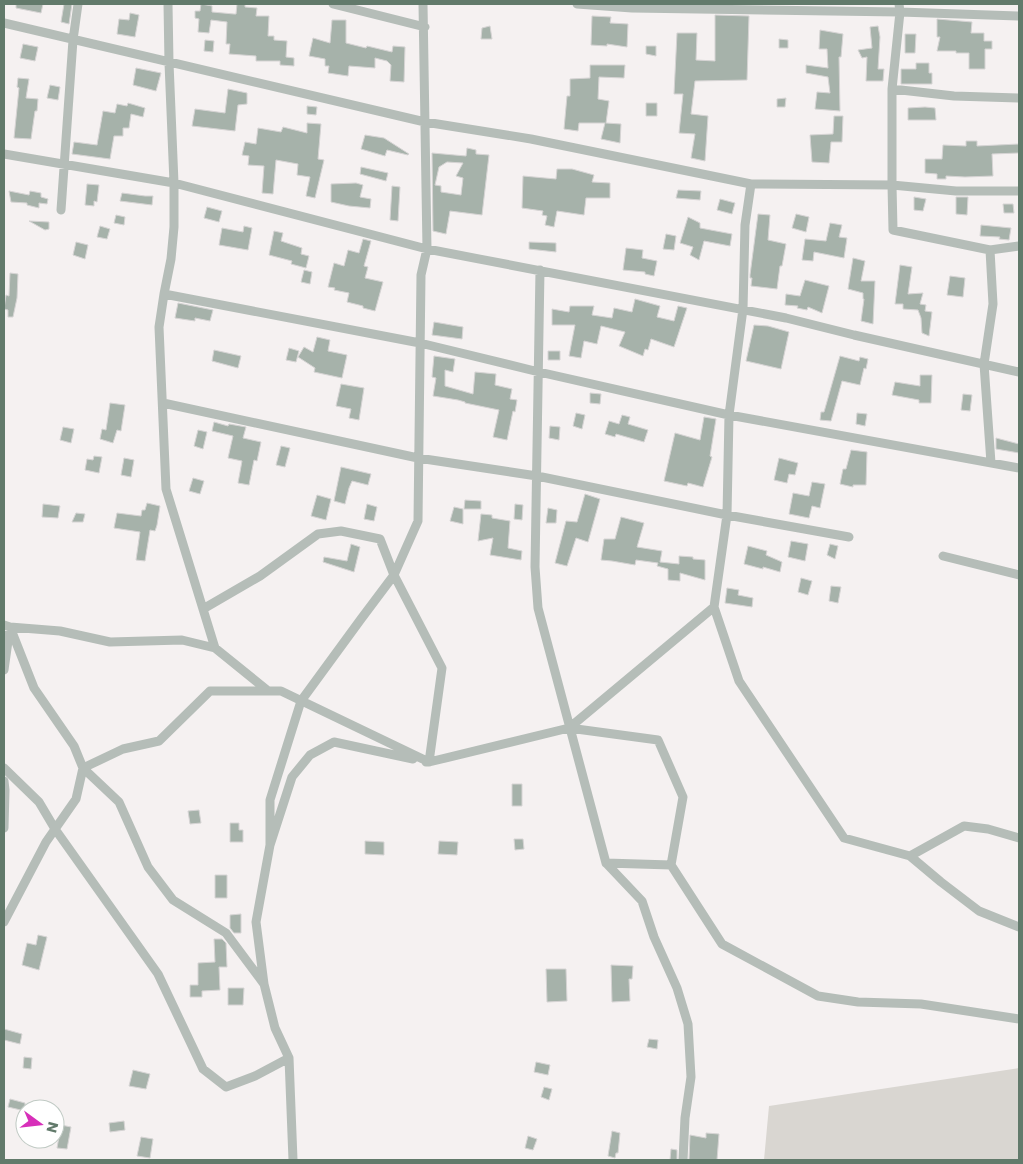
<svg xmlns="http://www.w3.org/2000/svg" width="1023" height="1164" viewBox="0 0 1023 1164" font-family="Poppins,sans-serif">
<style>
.green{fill:#d9d6d1}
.building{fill:#a6b2aa;stroke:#d6d4d4;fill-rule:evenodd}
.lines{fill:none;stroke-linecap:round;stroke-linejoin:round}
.minor{stroke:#b5bdb8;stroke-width:9}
</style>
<rect width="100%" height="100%" fill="#f5f1f1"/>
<path class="green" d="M1019,1068V1160H764L769,1106Z"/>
<path class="building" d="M16,4H43L41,13L16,8Z
M64,4H72L69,24L61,22Z
M201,4L212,6V12L234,14H236L237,4H245V7L257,8L256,16H269L268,36H274V40L287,41L286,57L294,58V66L280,65V61H256V56L229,54L230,44H226L227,22L211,20L209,33L198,32L199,19L195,18V11H200Z
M130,13L139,15L135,37L117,34L119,19L129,20Z
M715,15L749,16L747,80L695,81L691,114L708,116L705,161L691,158L695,134L679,133L683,94H674L677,33H697L696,60L715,61Z
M592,16L611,17L610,23L628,24L627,47L607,44V46L591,45Z
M937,19L972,22L971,33H984V41H992V49H985V69H969V53H956V51H937L940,37H937Z
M332,20H346V43L366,48L367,46L392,52L393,46L405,47L404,82L390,81L391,65L387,61L375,58V68L349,66L348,76L328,73L329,66H325V59L309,56L313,38L330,43Z
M490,26L492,39H481L482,28Z
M878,26L880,37L878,69H884L883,81H866L867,57L862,58L858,50L872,48L870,27Z
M820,30L843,34L841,57H839L840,111L815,109L817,92L830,93L828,77L806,73V65L828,68L827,49H819Z
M905,34H916L915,53H905Z
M779,39L788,40V48H779Z
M205,40L214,41L213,52L204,51Z
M23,44L38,47L35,61L20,58Z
M646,46H656V56L646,54Z
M916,63H929V73H932V84H901V69H916Z
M590,65H625L624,78L599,77L598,99L609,101L606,123L621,124L620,143L601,139L605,123H579L578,131L564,129L567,96H570V79L590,78Z
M136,68L161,73L156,91L133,85Z
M18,78L29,79L26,98L38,99L37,111H35L31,139L14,138L19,88L17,87Z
M50,85L60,87L58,100L47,98Z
M228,89L247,93V104L238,105L235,131L192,126L195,109L225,113Z
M786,98L785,107H777V99Z
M128,103L145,108L143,117L131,114L129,128H123V136H114L110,159L72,154L74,142L97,145L103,111L115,113L117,104L127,106Z
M646,103H657V116H646Z
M307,106L317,107L316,115L307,114Z
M925,107L935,108L936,120H908V108Z
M834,116H843L842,142H831L829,163L812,162L810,135L833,134Z
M307,123L321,124L318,159L324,160L315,198L306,196L310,177L297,175L298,164L276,160L273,194L262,193L264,166L248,165L249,156L242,155L245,142L256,144L258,128L281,132L283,127L307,133Z
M365,135L384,138L409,154L408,155L387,150L385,156L361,149Z
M966,141H977V146L1019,144V153L992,154L993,176L965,177L946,176V179H937V174L925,173V159H942L943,145L966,146Z
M467,148L476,150V154L489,155L482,215L450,211L446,234L433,231L432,153L466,156ZM447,162L463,163L456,176L463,178L461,195L441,192V186L435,185L439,167Z
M361,167L388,173L386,181L360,174Z
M557,169H572L594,175L592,182L610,183V198H586L584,215L557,211L554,227L545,225L547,216L542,215L543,211L522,208L523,176L556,179Z
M356,183L363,185L360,197L371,199L370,208L349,206L331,202V184Z
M87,184L99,185L97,202L94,201V206L85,205Z
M392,186L400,187L398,221L390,220Z
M678,190L701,191L700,200L676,198Z
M9,191L29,195L30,191L41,193V197L48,199L47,204L39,203V208L27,205V203L11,202Z
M122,193L145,196H153L152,205L120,201Z
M914,197L926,199L923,211L914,210Z
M956,197H968L967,215L956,214Z
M720,199L735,203L732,214L717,210Z
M1003,204H1013L1014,213H1004Z
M207,207L222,211L219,222L204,218Z
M758,214L770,215L768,240L786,244L782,266H780L777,289L751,286L752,278H750V275Z
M796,214L809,217L806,232L792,228Z
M116,215L125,217L124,225L114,223Z
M688,217L700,223V228L732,234L730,246L704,241L699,260L690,255L693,247L680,243Z
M29,221L49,222V229L45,230Z
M830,223L842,225L839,237L847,238L844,258L814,252L813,261L802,260L805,239L826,241Z
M981,225L1011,228L1009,240L999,239L1000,237L980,236Z
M100,226L110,229L107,239L97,237Z
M244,226L252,228L248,250L219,245L222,228L243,232Z
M274,231L283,233L281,241L302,248L301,254L309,256L306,268L291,264L292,261L269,255Z
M666,234L676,236L674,250L663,249Z
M363,239L371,241L364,266L368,267L365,278L383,282L375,311L363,308V306L347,302L349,293L334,290L335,288L328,287L334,263L344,266L348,250L359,253Z
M76,242L88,245L85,259L73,255Z
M529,242L556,243V252L529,249Z
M626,248L643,250L642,258L657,261L654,276L645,274V272L623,270Z
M853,258L865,261L861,281H875L873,324L861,321L864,299H863V293L848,289Z
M900,265L912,267L908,294L923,293L920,304L926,305L925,311L932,312L929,336L922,333L921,318L918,310L903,309V304H895Z
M304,270L312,272L310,284L301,282Z
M10,273L18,274L17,298L13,317H8V310L4,309L6,295L9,296Z
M950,276L965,278L963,297L947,295Z
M805,280L829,286L822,313L808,307L807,310L797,308L798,306L785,305L786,294L800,296Z
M635,299L660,306L657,317L674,321L678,306L687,308L674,347L651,339L648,350L645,349L643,356L619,346L625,332L601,326L597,344L584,341L581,358L569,356L575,325H552V309L569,312L570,306H594L592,315L612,318L614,308L632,312Z
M178,303L213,310L210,321L195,318V321L175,318Z
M434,322L463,327L462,339L432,335Z
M754,325L768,326L789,332L781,369L746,361Z
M317,337L330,340L328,351L347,355L342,378L314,372L315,368L298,357L304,347L313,352Z
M289,348L299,351L296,362L286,360Z
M214,350L241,356L238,368L212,361Z
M548,351H560V360H548Z
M434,356L455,359L453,372L445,370V386L473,394L475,372L496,374L495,385L512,389L510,399L517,400L515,412L513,411L507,440L493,437L499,410L465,403V402L458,400L433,396L436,378L432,377Z
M840,356L859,361L860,357L868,359L866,369L864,368L860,385L842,381L831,421L820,420L821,412H824Z
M920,375H932L931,403H919V400L892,395L895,382L920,386Z
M341,384L364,388L359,420L349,418L351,409L336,406Z
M590,393L601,394L600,404L590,403Z
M963,394L972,395L970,411L961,410Z
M110,403L125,405L121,431L117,430L113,443L100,439L102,429L106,430Z
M576,413L585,415L582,429L573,426Z
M857,413L867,414L865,426L856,424Z
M622,415L630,417L628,424L648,430L644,442L616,434L615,437L605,434L609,421L619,424Z
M704,417L716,419L710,456L712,457L703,487L688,483L687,486L664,481L675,433L700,440Z
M214,422L228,426L229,424L246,427L243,438L261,442L257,461L254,460L249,485L238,483L242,461L228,458L233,436L212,431Z
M550,426L560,427L559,440L549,438Z
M63,427L74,429L71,443L60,440Z
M198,430L207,432L203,449L194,446Z
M996,438L1019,444V453L996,449Z
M281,446L290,448L285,467L276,465Z
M851,450L867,452L866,485H853V487L840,484L843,469H846Z
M94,456L102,457L99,473L85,470L87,459L93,460Z
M124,458L134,460L131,477L121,475Z
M779,458L798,463L795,475L789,474L787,483L774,480Z
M341,467L371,474L368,485L352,481L349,488L345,504L334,501Z
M193,478L204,481L200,494L189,491Z
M812,482L825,484L820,508L812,506L809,518L789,514L793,493L809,496Z
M585,494L600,499L588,542L576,538L567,566L555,563L566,521L577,522Z
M317,495L331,499L326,520L311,516Z
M465,500L481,501V509H464Z
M147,503L160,506L157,525L155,531L150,530L145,561L136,560L140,532L114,528L117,513L141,516L142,510H145Z
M43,504L60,506L58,518L42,517Z
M367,504L377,507L374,521L364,519Z
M515,504L523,505L522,520L514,519Z
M454,507L463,509V524L450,521Z
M548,508L557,510L556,523H546Z
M76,513L85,514L83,522H72Z
M481,514L492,515V518L510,521L508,548L522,551L521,560L490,555L493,538L478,541Z
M621,517L644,523L637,547L662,551L660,562L679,564V556L693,557V559L705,560V580L680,573V581L668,580V569L657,566L658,563L636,560L635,565L612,561L601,560L604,539H615Z
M791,541L808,544L805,561L788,557Z
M351,544L360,547L354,572L323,562L324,557L347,561Z
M830,544L838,546L835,559L827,555Z
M748,546L767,551L766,555L782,562L780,572L763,567V569L744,564Z
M801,578L812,581L808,595L798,592Z
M831,586L841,587L838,603L829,601Z
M727,588L739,590L738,595L753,598L752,607L725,603Z
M512,784H522V806H512Z
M199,810L201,823L190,824L188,811Z
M230,823H239V830H243V842H230Z
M514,839H523L524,849L515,850Z
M365,841L384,842V855L365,854Z
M439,841L458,842L457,855L438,854Z
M215,875H227V898H215Z
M241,914V933H234L230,928V915Z
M38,935L47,937L39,970L22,965L27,943L36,945Z
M214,939H222L226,943L227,967H219L220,990L202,991V997H190V985H198V963L215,962Z
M611,965L633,966L632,979H629L630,1001L612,1002Z
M546,969H566L567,1001L547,1002Z
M228,988H244L243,1005H228Z
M4,1029L22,1034L20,1044L4,1040Z
M649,1039L658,1040L657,1049L647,1047Z
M24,1057L32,1058L31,1069L23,1068Z
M536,1062L550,1065L548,1075L534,1072Z
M133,1070L150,1074L146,1089L129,1086Z
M544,1087L552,1089L549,1100L541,1097Z
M10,1099L25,1103V1111L8,1107Z
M124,1121L125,1130L110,1132L109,1123Z
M61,1125L71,1127L67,1149L57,1148Z
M612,1131L620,1133L618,1153H616L615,1158L608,1156Z
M706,1133L719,1134L717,1160H689L690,1135L706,1138Z
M528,1136L537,1139L533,1150L525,1148Z
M141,1137L153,1139L150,1158L137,1156Z
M671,1149L677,1150V1160H670Z"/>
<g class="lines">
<path class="minor" d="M168,4L169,63L174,183V227L171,259L164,294L159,327L166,489L215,648
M333,4L425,27
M577,4L632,8L900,12L1019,16
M899,4L900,12L892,89V185L751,184L745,225L743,309L729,415L727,515L714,607L739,681L844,838L910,856L941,882L979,911L1019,927
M4,23L425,122L531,139L751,184
M892,89L954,96L1019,98
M4,154L174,183L427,249L786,318L854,335L1019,372
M61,210L73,40L78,4
M990,250L1019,246
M540,270L535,567L538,608L606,863L671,865L722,944L818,996L858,1002L921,1004L1019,1019
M164,294L420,343L539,372L729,415L1019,468
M163,403L418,458L537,476L727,515L849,537
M991,463L984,364L993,304L990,250L893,230L892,185L956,191H1019
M943,556L1019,575
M203,609L260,576L318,534L341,531L380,539L394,575L418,521L421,275L427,249L423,4
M4,625L10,627L60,631L110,642L182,640L215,648L267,690
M4,670L10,627L34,688L74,746L83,768L119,802L148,867L173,900L226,933L264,984L275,1028L289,1058L293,1160
M569,728L658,740L683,797L671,865
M4,768L39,802L55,829L158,974L203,1069L226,1087L255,1076L289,1058
M4,781L5,790L4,828
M270,845L292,777L310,755L334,742L413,759
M910,856L964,826L988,829L1019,838
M606,863L642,901L654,937L677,988L688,1024L691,1077L685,1118L683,1160
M4,922L46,842L76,799L83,768L123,749L159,741L210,691H281L429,762L569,728L714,607
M264,984L256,922L270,845V800L301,701L361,619L394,575L442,668L429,762H426"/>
</g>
<rect width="1023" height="1164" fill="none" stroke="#627a6b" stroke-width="10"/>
<g transform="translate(40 1124) rotate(105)"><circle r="24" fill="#ffffff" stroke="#c0cac4"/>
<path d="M0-4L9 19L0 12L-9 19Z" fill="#d72fb9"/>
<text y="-8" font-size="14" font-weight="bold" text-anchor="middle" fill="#627a6b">N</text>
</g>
</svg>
